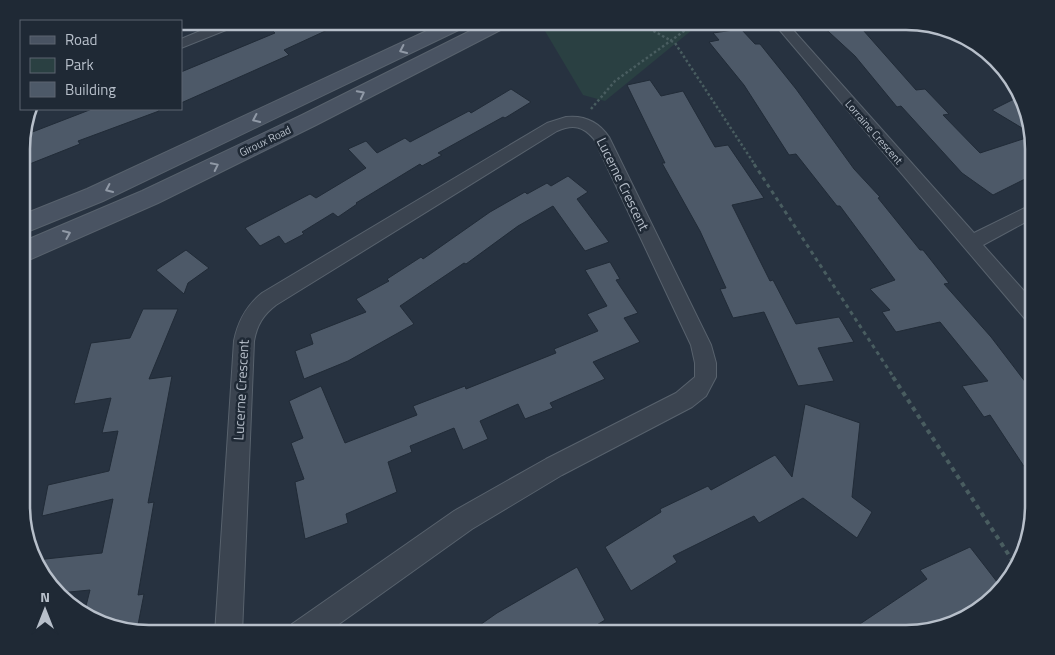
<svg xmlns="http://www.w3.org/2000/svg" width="1055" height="655" viewBox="0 0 1055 655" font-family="'Titillium Web',sans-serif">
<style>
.green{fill:#2a4042}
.building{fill:#4d5968;stroke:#212b37}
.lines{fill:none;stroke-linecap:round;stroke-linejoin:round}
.minor-casing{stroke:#58626d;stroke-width:2}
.secondary-casing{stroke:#58626d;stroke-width:2}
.path-far2{stroke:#495d60;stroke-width:2.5;stroke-dasharray:2.5 2.5;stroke-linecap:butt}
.path-far1{stroke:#495d60;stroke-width:3;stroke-dasharray:4 4;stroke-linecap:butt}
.path{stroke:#495d60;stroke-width:4;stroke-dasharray:4.5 4.5;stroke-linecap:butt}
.minor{fill:#3b4450;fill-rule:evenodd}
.secondary{fill:#495362;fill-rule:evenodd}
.oneway{stroke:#9099a6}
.labels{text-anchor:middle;stroke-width:5;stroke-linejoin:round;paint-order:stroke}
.far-street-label{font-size:11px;fill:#b7bfca;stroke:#1f2935}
.street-label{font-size:14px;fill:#b7bfca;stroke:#1f2935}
.rim{fill:none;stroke:#b7bfca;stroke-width:2.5}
</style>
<rect width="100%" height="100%" fill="#273240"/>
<path class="green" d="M563,21H703L605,101L583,95L545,31Z"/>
<path class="building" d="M296,21H347L284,50L289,55L181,103V72L275,33L273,31Z
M817,21H849L859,30H863L916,90L925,89L949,114L943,115L980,153L1032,136L1033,175L993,195L962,173L901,106L897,107L855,56Z
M741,29L755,44H760L796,89L854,169L880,197L878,198L920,250H923L949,283L944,284L991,337L1033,392V480L990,415L984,417L962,386L988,381L940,322L896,332L882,312L890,310L870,289L895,280L840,206H837L796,154L789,155L744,85L709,42L719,40L713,33Z
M650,80L661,96L683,91L715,147L728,145L764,198L732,205L770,281L773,280L796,324L839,317L854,342L818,348L834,381L798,386L764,312L733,318L720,289L726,288L700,231L662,163H665L627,85Z
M511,89L531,102L505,118L503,117L438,153L442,155L422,166L420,164L356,203L357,204L338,217L333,213L302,232L304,234L285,244L279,236L260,246L245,228L310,194L316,198L366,168L348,149L366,141L377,153L405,138L410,142L469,111L471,113Z
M1020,96L1025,111L1032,134L992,110Z
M92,109H158L159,111L78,141L80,144L22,167V136Z
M568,176L588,192L577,199L609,242L585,251L553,206L518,226L466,264L464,263L400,306L414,324L348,361L304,379L295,351L313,344L310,334L366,312L356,299L389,281L387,279L421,257L423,259L490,212L525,192L527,194L547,183L551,186Z
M186,250L209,268L188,283L184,294L156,270Z
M610,262L620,279L616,280L638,313L624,318L640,342L593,362L605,379L550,403L553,408L525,419L518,404L480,421L488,439L463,450L454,428L410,446L412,452L388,462L397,492L346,514L348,523L305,539L295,482L304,479L291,443L303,438L289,401L321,386L345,443L417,415L413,406L465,386L466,389L556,353L554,349L598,331L587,314L607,306L585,270Z
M143,309H178L149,379L172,376L148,503L154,502L138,595L144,594L137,630L84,614L90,590L59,593L43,577L36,560L102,553L113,499L42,516L48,485L109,471L118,431L102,433L111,398L74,404L91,343L130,338Z
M805,404L860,423L852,497L872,512L857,538L803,498L759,523L754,516L673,556L677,562L631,591L605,547L661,512L660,509L708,486L711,490L775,455L792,477Z
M970,547L1001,587L973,614L914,633L845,634L927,579L920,570Z
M577,567L605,620L582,634H467L497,613Z"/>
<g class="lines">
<g class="minor-casing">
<path id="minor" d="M224,21H242L241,24L181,48V39Z
M772,21H785L974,233L1033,204V218L983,245L1033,301V322L1026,320Z
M566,117C584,115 599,122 609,137L711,345L716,363V377L706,396L692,407L562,475L472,529L325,634H289L292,624L454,511L546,459L676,393L695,377V363L691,345L594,139C583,126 573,124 557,131L276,305C263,315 257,325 254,341L242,634H215L234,341C238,321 246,306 262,293L547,123Z"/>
</g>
<g class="secondary-casing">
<path id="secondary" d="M448,21H472L469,25L103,201L22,234V215L87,189Z
M490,21H513L510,25L316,125L158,203L22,263V242L142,191L302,115Z"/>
</g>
<path class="path-far2" d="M636,21L675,43L755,165
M591,109L615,81L698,21"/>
<path class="path-far1" d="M754,164L894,378"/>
<path class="path" d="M893,377L1016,566"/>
<use href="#minor" class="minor"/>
<use href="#secondary" class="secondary"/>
</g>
<defs><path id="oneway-chevron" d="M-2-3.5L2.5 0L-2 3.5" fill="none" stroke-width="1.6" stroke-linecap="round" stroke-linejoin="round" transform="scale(1.25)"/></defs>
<g class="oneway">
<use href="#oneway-chevron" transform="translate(403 50) rotate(155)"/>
<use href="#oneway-chevron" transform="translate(361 94) rotate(-27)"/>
<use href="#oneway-chevron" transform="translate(256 119) rotate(155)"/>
<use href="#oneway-chevron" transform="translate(215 166) rotate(-26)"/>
<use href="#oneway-chevron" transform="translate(109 189) rotate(155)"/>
<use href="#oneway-chevron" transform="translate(67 234) rotate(-23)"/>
</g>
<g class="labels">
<g class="far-street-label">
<text transform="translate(874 132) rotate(49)" y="4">Lorraine Crescent</text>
<text transform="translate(265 141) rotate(-26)" y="4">Giroux Road</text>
</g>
<g class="street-label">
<text transform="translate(623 184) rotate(64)" y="5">Lucerne Crescent</text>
<text transform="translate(241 390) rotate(-87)" y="5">Lucerne Crescent</text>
</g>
</g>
<path d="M0 0H1055V655H0ZM149 30H906A119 119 0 0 1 1025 149V506A119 119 0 0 1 906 625H149A119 119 0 0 1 30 506V149A119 119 0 0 1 149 30Z" fill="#1f2935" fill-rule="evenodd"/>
<path class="rim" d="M149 30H906A119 119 0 0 1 1025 149V506A119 119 0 0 1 906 625H149A119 119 0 0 1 30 506V149A119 119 0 0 1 149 30Z"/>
<rect x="20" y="20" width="162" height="90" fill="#1f2935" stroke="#5c6571"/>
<rect x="30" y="36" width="25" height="8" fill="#495362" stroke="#5c6571"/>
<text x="65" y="45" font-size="15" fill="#b7bfca">Road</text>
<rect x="30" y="58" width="25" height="15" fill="#2a4042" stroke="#5c6571"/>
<text x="65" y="70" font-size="15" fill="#b7bfca">Park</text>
<rect x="30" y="82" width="25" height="15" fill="#4d5968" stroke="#5c6571"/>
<text x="65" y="95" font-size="15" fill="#b7bfca">Building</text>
<g transform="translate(45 610)" stroke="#1f2935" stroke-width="4" paint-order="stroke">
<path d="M0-4L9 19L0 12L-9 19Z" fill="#b7bfca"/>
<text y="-8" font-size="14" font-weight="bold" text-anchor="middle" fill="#b7bfca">N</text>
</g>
</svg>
